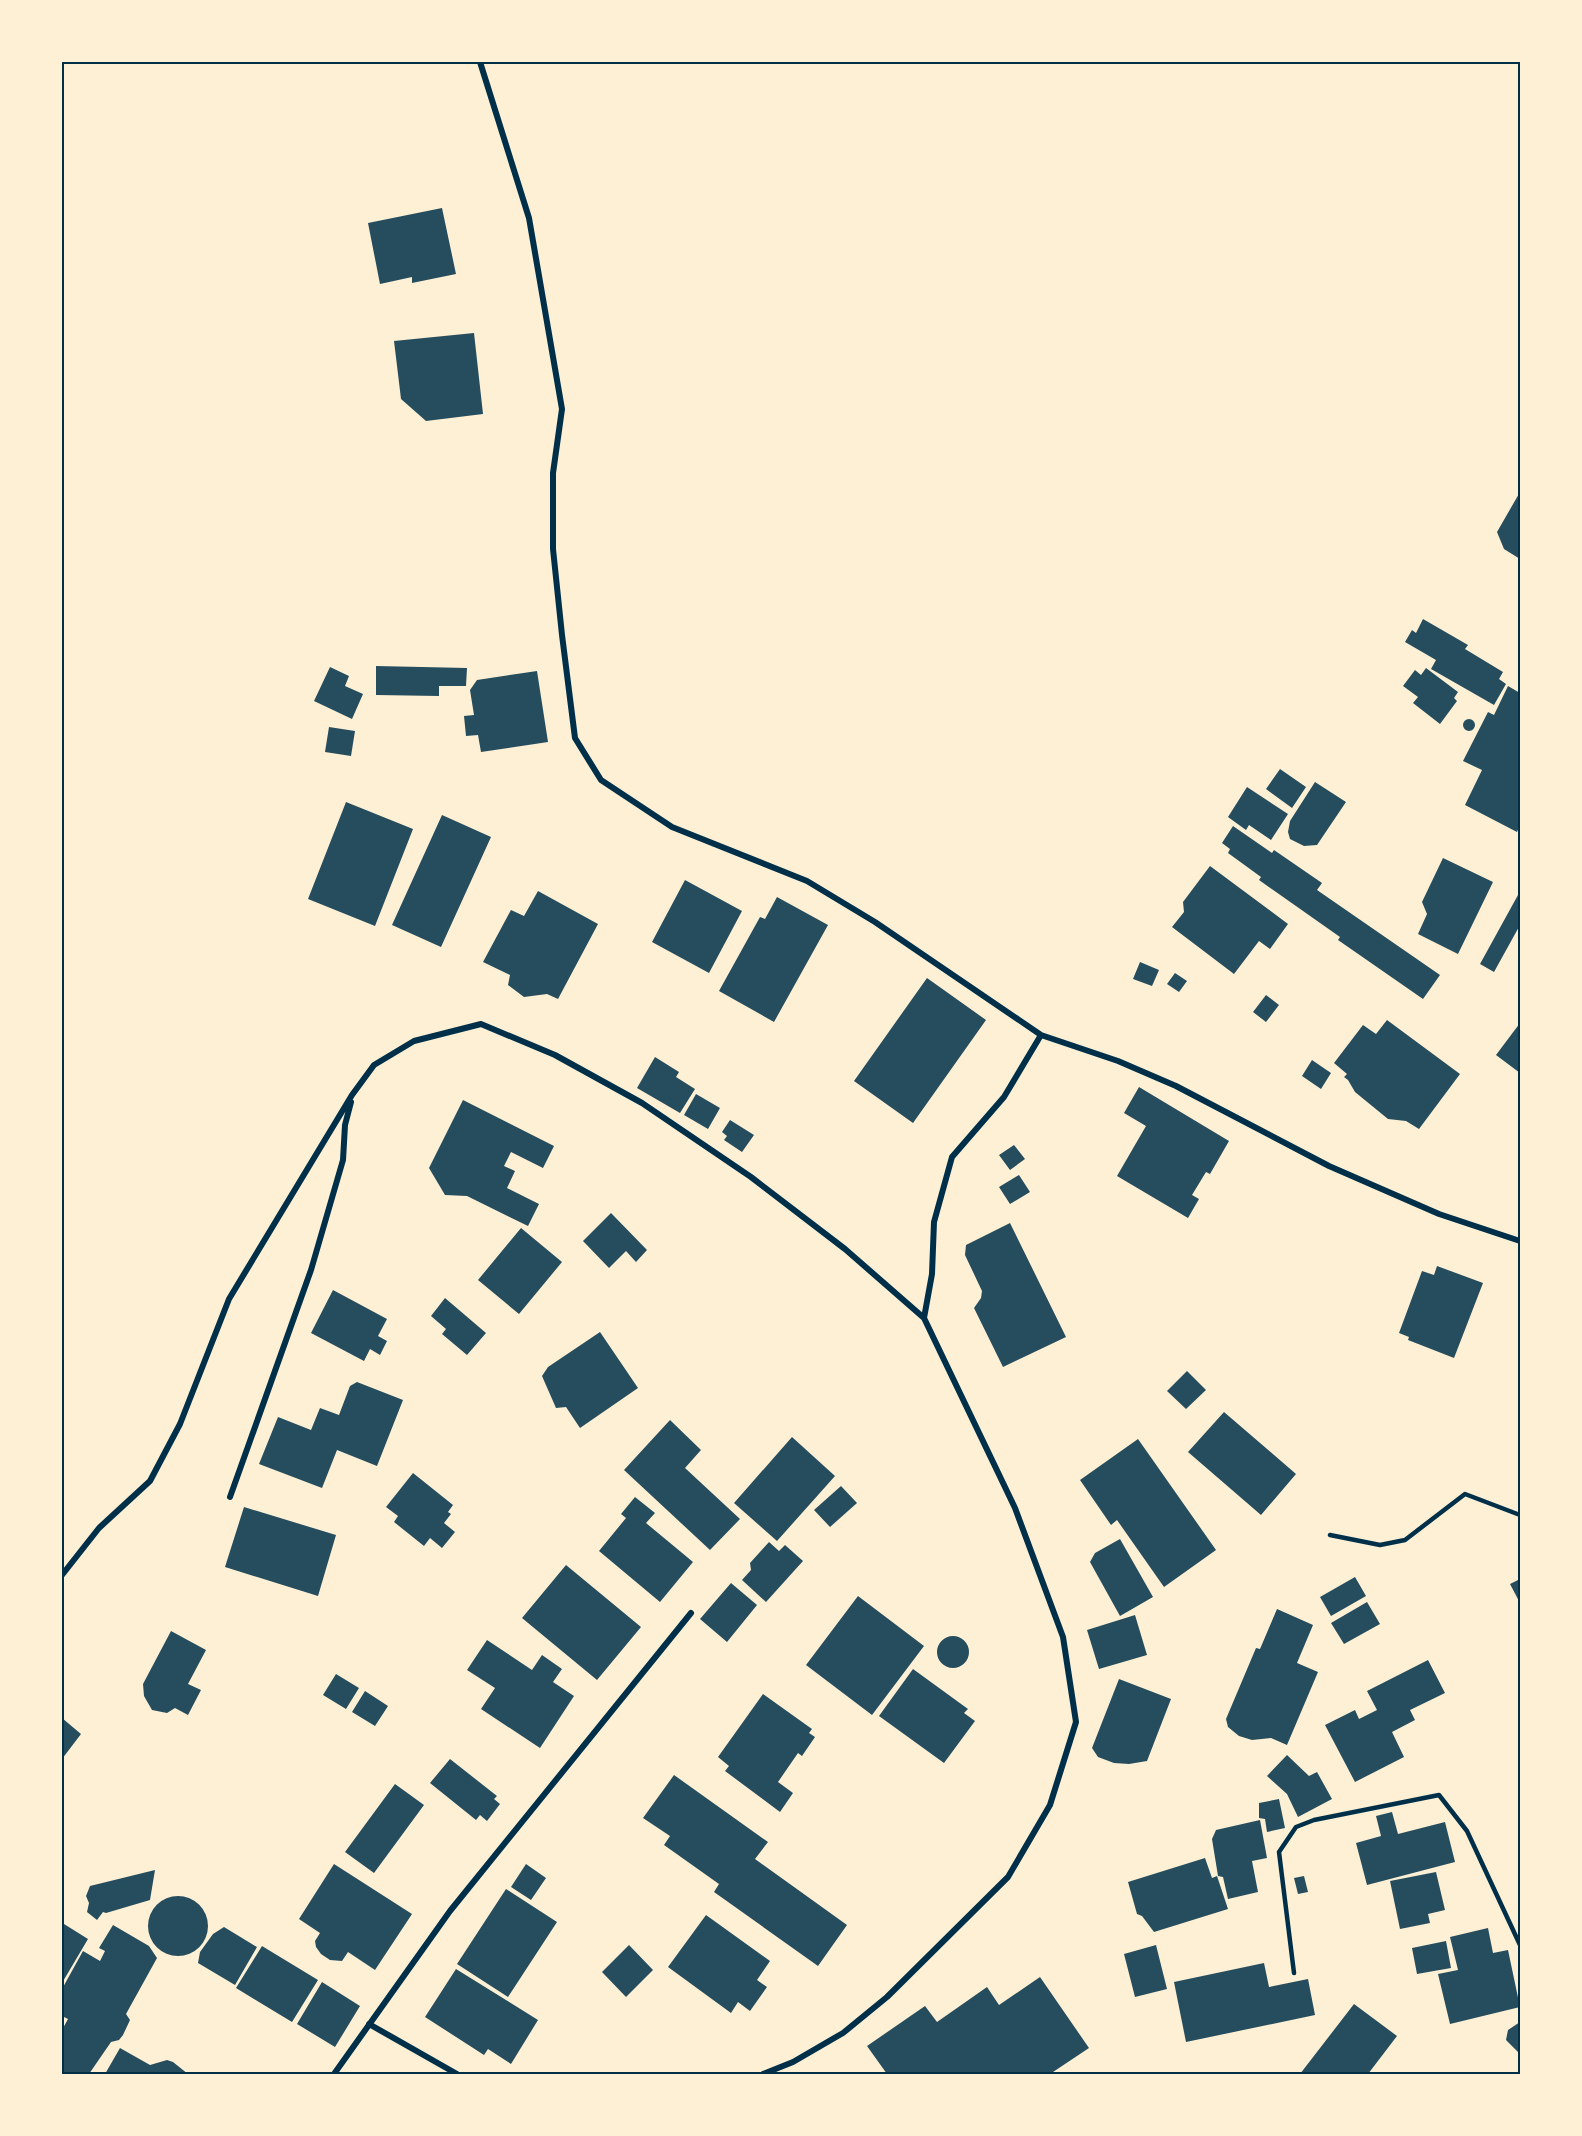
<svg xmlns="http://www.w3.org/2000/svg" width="1582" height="2136" viewBox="0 0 1582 2136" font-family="Barlow,sans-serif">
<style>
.building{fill:#264d5e}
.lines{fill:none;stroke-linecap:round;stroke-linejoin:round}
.service{stroke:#003049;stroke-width:4.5}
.minor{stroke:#003049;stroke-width:6}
.neatline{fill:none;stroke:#003049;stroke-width:2}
</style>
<rect width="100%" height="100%" fill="#fdf0d5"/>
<path class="building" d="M442,208L456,274L412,283V277L380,284L368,223Z
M474,333L483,414L426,421L401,399L394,341Z
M1520,492V559L1504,549L1497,532Z
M1423,619L1468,645L1465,649L1503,672L1499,679L1506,684L1494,705L1431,669L1436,660L1405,642L1412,630L1416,633Z
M376,666L467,668L466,686H439V696L376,695Z
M330,667L349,676L345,686L363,694L352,719L314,701Z
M1426,668L1458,692L1454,698L1457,701L1440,724L1413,703L1418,697L1403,686L1415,670L1421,675Z
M537,671L548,742L481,752L478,735L466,736L464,716L474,715L470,690L477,680Z
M1508,686L1520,693V825L1517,832L1465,805L1482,770L1463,761L1488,712L1494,715Z
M1463 725a6 6 0 1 1 12 0a6 6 0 1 1-12 0Z
M329,727L355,731L351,756L325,752Z
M1280,769L1306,787L1292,808L1266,789Z
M1315,782L1346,802L1317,845L1304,846L1290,839L1288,832L1290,821Z
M1247,787L1288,814L1271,840L1249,825L1246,830L1228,817Z
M346,802L413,829L375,926L308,899Z
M442,815L491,837L441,947L392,925Z
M1233,826L1272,853L1274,850L1322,883L1317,890L1440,975L1423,999L1338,940L1340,937L1259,880L1261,877L1228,853L1230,849L1222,843Z
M1443,858L1493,882L1458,954L1418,934L1427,914L1422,902Z
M1210,866L1288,924L1270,949L1259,941L1234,974L1172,927L1184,912L1183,902Z
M685,880L742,911L709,973L652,942Z
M538,891L598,924L558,999L547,994L524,997L508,985L510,975L483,962L511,910L524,916Z
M1518,895L1520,896V925L1494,972L1480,964Z
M777,897L828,925L774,1022L719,991L760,917L765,919Z
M1140,962L1159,970L1152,986L1133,979Z
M1175,973L1187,981L1179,992L1167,984Z
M927,978L986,1020L913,1123L854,1081Z
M1266,995L1279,1005L1266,1022L1253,1012Z
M1387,1020L1460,1074L1419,1129L1406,1121L1388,1119L1355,1092L1348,1080L1344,1077L1347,1074L1334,1063L1363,1025L1376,1034Z
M1520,1023V1073L1496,1055Z
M655,1057L679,1072L676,1077L695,1089L680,1113L637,1088Z
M1312,1060L1331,1073L1321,1089L1302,1076Z
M1139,1087L1229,1141L1210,1174L1206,1172L1192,1195L1199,1199L1188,1218L1117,1176L1146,1126L1124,1113Z
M696,1094L720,1108L708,1129L684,1115Z
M463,1100L554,1146L543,1168L511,1152L504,1166L515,1171L507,1188L539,1204L528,1226L467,1196L445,1195L429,1168Z
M730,1120L754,1135L742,1152L724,1140L727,1136L722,1132Z
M1014,1145L1025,1159L1010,1170L999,1155Z
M1019,1175L1030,1192L1010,1204L999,1187Z
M611,1213L647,1250L636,1262L626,1251L609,1268L583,1241Z
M1010,1223L1066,1337L1003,1367L974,1308L981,1298L982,1291L965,1255L966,1245Z
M521,1228L562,1262L519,1314L478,1280Z
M1437,1266L1483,1283L1454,1358L1408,1340L1409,1337L1399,1333L1422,1271L1434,1275Z
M333,1290L387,1319L378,1336L387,1341L380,1355L370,1349L364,1361L311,1333Z
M445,1298L486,1333L467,1355L442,1334L446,1329L431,1316Z
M600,1332L638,1388L580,1428L566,1407L556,1408L542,1376L548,1367Z
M1187,1371L1206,1390L1186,1409L1167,1391Z
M357,1382L403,1400L377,1466L337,1450L322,1488L259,1464L278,1417L311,1430L320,1408L339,1415L350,1386Z
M1224,1412L1296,1474L1261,1515L1188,1452Z
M670,1420L701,1450L685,1468L740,1519L710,1550L624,1470Z
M792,1437L835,1476L777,1541L734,1503Z
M1138,1439L1216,1550L1164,1587L1117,1520L1111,1525L1080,1480Z
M413,1473L453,1505L448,1512L451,1514L444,1523L455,1532L442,1548L430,1538L424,1546L394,1522L398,1516L386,1507Z
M841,1486L857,1503L830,1527L814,1510Z
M635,1497L655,1513L646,1523L693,1562L660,1602L599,1551L626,1518L621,1514Z
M244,1507L336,1535L318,1596L225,1567Z
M1120,1539L1153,1597L1120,1616L1090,1562L1095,1553Z
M769,1542L779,1551L785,1545L803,1561L766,1602L742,1580L751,1570L750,1563Z
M566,1565L641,1627L597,1680L522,1618Z
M1355,1577L1366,1596L1331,1616L1320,1597Z
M1520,1579V1603L1510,1584Z
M731,1583L757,1605L727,1642L700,1619Z
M858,1596L924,1646L872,1715L806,1665Z
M1367,1602L1380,1624L1344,1644L1331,1623Z
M1277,1609L1313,1625L1297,1663L1318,1672L1287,1745L1271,1738L1252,1740L1239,1736L1228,1727L1226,1719L1256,1648L1260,1649Z
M1135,1615L1147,1655L1099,1669L1087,1630Z
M171,1631L206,1650L188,1684L201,1690L188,1715L175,1708L167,1713L152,1710L144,1696L143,1684Z
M937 1652a16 16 0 1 1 32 0a16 16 0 1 1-32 0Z
M487,1640L532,1670L542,1655L562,1669L553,1682L574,1696L540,1748L481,1709L495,1688L467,1670Z
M1428,1660L1445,1693L1410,1710L1415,1720L1392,1732L1404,1757L1355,1782L1325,1725L1355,1710L1359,1719L1377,1710L1367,1691Z
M913,1669L968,1709L964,1713L975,1721L944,1763L879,1716Z
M336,1674L359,1688L346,1709L323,1695Z
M1119,1679L1171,1699L1147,1761L1129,1764L1114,1763L1098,1757L1092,1748Z
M365,1691L388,1706L375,1726L352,1712Z
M763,1694L812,1729L809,1733L815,1737L802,1756L798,1753L778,1782L793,1793L780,1812L725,1771L729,1766L718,1757Z
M62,1718L81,1734L62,1759Z
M1287,1755L1309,1776L1317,1772L1332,1799L1298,1817L1287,1794L1267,1776Z
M450,1759L497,1796L494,1799L500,1804L487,1821L480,1815L476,1820L430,1783Z
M674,1775L768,1842L755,1859L847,1925L818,1966L714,1892L719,1884L664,1845L670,1836L643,1818Z
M395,1784L424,1805L374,1873L345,1852Z
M1279,1799L1285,1828L1267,1832L1265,1819L1259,1818V1803Z
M1392,1812L1398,1834L1445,1822L1455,1862L1367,1885L1356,1843L1381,1836L1376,1816Z
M1260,1820L1267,1858L1252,1861L1258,1892L1228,1899L1223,1877L1218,1876L1212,1839L1216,1830Z
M1205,1858L1212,1878L1217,1876L1228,1909L1154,1932L1142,1916L1137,1914L1128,1882Z
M334,1864L412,1914L375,1970L348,1952L342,1961L330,1960L321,1954L316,1947L315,1941L320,1933L299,1919Z
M526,1864L546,1878L531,1900L511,1887Z
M155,1870L150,1900L106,1913L103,1912L97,1920L87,1912L89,1903L86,1896L90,1886Z
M1436,1872L1445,1910L1428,1914L1430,1923L1400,1929L1390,1881Z
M1304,1876L1308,1892L1298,1894L1294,1878Z
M506,1889L557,1922L508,1997L457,1964Z
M148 1926a30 30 0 1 1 60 0a30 30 0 1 1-60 0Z
M706,1915L770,1961L757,1980L767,1987L750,2011L738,2002L731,2013L668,1967Z
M64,1924L88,1939L62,1983V1929Z
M113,1925L149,1946L157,1958L126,2014L130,2020L123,2035L119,2040L111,2042L89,2074H62V2030L68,2019L62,2016V1989L83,1951L100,1961L105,1951L99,1948Z
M224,1927L257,1947L235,1985L198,1963L200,1952L213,1934Z
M1488,1928L1493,1953L1508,1950L1520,2007L1450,2024L1438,1974L1458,1970L1450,1937Z
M1446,1941L1451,1968L1417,1974L1412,1948Z
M629,1945L653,1970L626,1997L602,1972Z
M1156,1945L1167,1989L1135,1997L1124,1954Z
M262,1946L318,1980L292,2022L236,1988Z
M1264,1963L1269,1987L1308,1979L1315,2015L1186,2042L1174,1982Z
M456,1969L538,2020L511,2064L488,2049L484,2055L425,2017Z
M1040,1977L1089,2048L1050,2074H887L867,2046L925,2006L937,2022L987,1987L999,2005Z
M322,1982L360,2006L335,2047L297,2024Z
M1354,2004L1397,2036L1368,2074H1300Z
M1520,2022V2054L1506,2040L1508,2030Z
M120,2048L150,2065L167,2060L173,2062L188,2074H105Z"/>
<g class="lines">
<path class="service" d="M1330,1535L1380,1545L1405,1540L1465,1494L1520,1515
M1294,1973L1279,1852L1296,1827L1314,1820L1439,1795L1467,1831L1520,1945"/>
<path class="minor" d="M480,62L529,218L562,409L553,473V549L562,635L575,738L601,780L672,827L807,881L875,922L1041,1035L1118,1061L1176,1086L1329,1166L1439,1214L1520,1241
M924,1318L932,1274L934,1222L952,1157L1004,1097L1041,1035
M230,1497L311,1270L343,1160L345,1125L351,1102
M62,1575L99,1528L150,1481L180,1424L229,1299L352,1095L374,1065L414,1041L481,1024L555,1055L642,1103L751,1177L845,1249L924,1318L1015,1508L1063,1637L1076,1722L1050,1805L1008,1877L887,1997L843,2033L793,2062L763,2074
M369,2024L457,2074
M334,2074L450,1911L691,1613"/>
</g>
<rect width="1582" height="2136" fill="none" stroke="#fdf0d5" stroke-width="126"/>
<rect x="63" y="63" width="1456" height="2010" class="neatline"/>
</svg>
